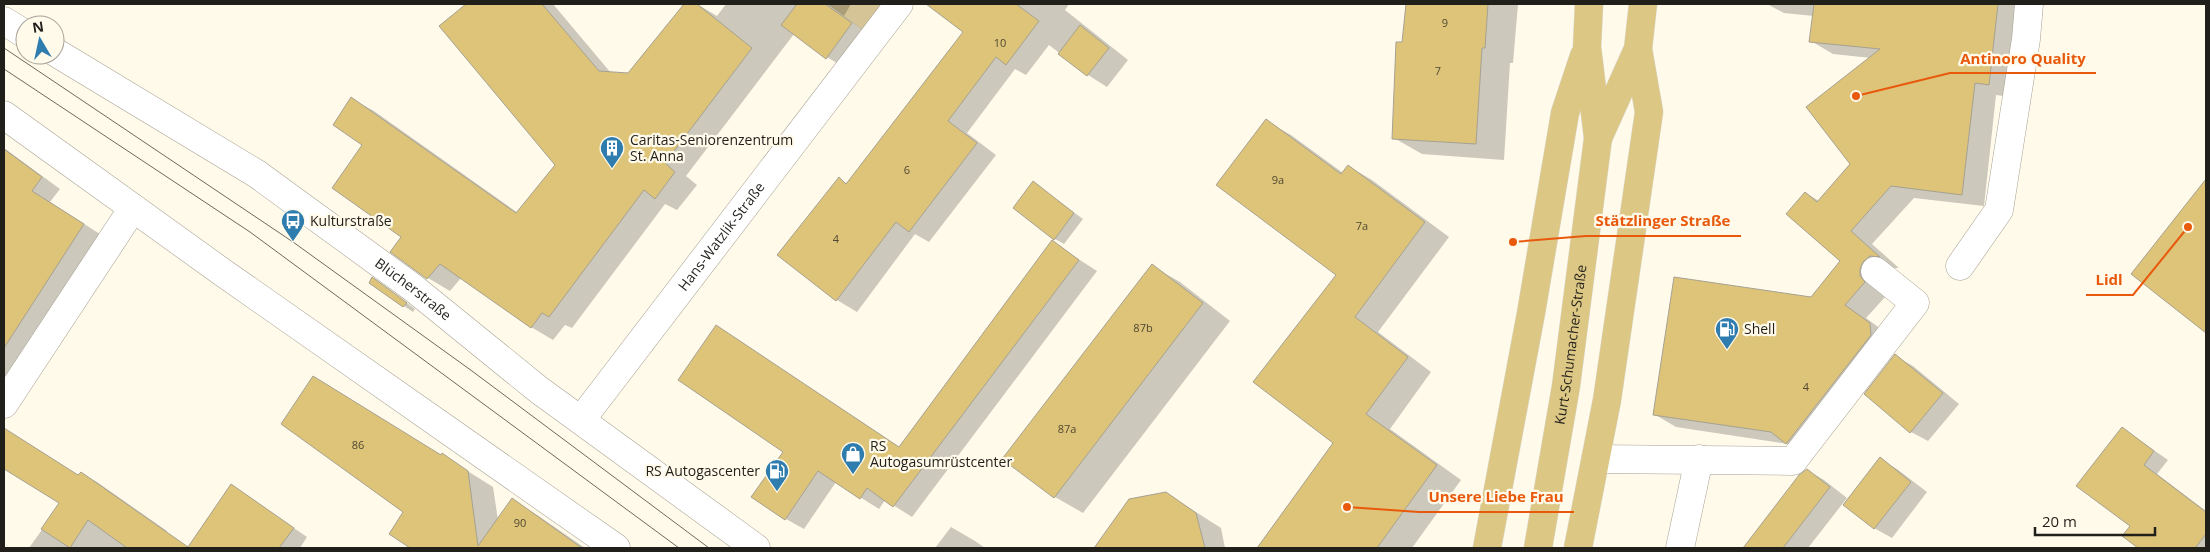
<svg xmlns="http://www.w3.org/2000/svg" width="2210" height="552" viewBox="0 0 2210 552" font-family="'Open Sans',sans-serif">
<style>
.green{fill:#d5c596}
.shadow{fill:#0003}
.building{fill:#dec479;stroke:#a6a192}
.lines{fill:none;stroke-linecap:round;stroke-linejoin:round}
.minor-casing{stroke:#a49f91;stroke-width:29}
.major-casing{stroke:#e0e0df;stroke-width:29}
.minor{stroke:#fff;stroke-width:28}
.major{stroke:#dcc785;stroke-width:28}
.tram{stroke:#6c6961;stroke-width:1}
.labels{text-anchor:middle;stroke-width:4.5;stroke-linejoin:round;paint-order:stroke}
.number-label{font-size:11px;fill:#504832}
.poi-label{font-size:14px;fill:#211f1a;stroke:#fffaea;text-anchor:start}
.street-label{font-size:14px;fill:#211f1a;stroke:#fffaea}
.leader{fill:none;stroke:#e8590c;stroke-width:2}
.callout-dot{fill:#e8590c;stroke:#fffaea;stroke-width:2}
.callout-label{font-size:15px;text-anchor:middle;font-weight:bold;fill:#e8590c;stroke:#fffaea;stroke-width:4.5;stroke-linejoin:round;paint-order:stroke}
</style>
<rect width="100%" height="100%" fill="#fffaea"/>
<path class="green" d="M827,4H883L863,30Z"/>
<path class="shadow" d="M468,4H553L611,73L629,75L685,4H697L717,16L726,4H851L844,16L873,37L848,70L827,57L794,34L686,176L697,185L677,210L665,204L572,328L565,325L553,340L531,327L461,278L450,291L428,278L392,252L402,236L364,145L352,99L374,111L518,213L557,165L440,26Z
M959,4H1069L1065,10L1128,60L1107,87L1088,75L1049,45L1026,75L1015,69L967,133L996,155L929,242L915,234L857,312L837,300L779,255L839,179L848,184L965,32L947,18Z
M1407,4H1518L1513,63H1510L1504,160L1422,154L1394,138Z
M1767,4H2021L2011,97L1996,95L1984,206L1914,198L1872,244L1899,268H1892L1886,296L1866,318L1892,337L1809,456L1788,444L1676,427L1654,414L1811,298L1841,261L1806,193L1819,201L1852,164L1871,58L1833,54L1811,41L1814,16L1784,13Z
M1266,121L1291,135L1343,173L1348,166L1372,180L1449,237L1378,332L1431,372L1390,429L1461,480L1412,548H1259L1334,443L1338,274Z
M4,148L60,189L50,202L103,236L4,388V284L26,251L4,235Z
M2206,182V331L2133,274Z
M1033,183L1083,219L1064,244L1055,239Z
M1052,242L1097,271L912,517L885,500L879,509L836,482L804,529L786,519L785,451L716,326L900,448Z
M1152,266L1180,282L1230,321L1083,513L1055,497L1004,459Z
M371,282L382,284L415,309L413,312L404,306Z
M1895,356L1913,366L1959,404L1928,441L1911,432Z
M2122,428L2168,460L2157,474L2206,511V548H2140L2124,536L2131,526Z
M14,436L79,476L81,473L97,482L167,531L155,548H29L61,503L4,467V453Z
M442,455L493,487L498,520L512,500L537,515L585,548H412L391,534Z
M1880,459L1897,469L1927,492L1892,538L1874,528Z
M1807,470L1824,480L1847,498L1808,548H1745L1800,476Z
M231,485L307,537L300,548H188Z
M1166,493L1221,528L1225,548H1112L1108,531Z
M951,527L975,541L985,548H935Z"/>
<path class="building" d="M466,4H542L599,71L628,73L684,4H697L752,48L665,163L675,172L655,199L644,190L549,317L542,313L531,328L440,264L427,279L390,252L401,237L332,188L362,145L333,125L351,97L516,213L555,165L439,26Z
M797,4H825L852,23L826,59L781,25Z
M926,4H1016L1039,21L1006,65L996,57L948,121L977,143L909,232L896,222L836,301L777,255L839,177L846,184L963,32Z
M1406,4H1488L1485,48H1482L1476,144L1392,139L1396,42H1402Z
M1814,4H1998L1989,85L1975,83L1962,195L1891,186L1851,231L1880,257L1870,256L1863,262L1860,269V276L1865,282L1845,305L1870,323L1871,335L1786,444L1771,432L1653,415L1674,277L1811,297L1840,261L1786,214L1805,192L1817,202L1850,164L1806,107L1880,49L1809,42Z
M1080,25L1109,48L1087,76L1058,54Z
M1266,119L1341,174L1348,165L1425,222L1355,317L1408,357L1366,414L1437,465L1377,548H1257L1333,443L1253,382L1336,275L1216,185Z
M4,149L42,177L32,191L84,224L4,348Z
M2206,179V333L2131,274Z
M1033,181L1074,213L1054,240L1013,208Z
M1052,240L1079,260L893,507L867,488L860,499L818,471L785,520L751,497L783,452L678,380L716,325L899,447Z
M1152,264L1203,303L1054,498L1002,459Z
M372,277L402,299L407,303L403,307L369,283Z
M1895,354L1943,393L1910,433L1864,394Z
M313,376L441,455L442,453L468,471L478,546L512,498L582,548H410L389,534L403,512L281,424Z
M2122,427L2154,451L2144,465L2206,512V534L2195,548H2138L2122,536L2130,526L2076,486Z
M4,428L78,475L81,472L188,547L231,484L294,528L279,548H127L88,520L70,548L41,529L59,503L4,469Z
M1880,457L1911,482L1874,529L1843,505Z
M1807,469L1830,487L1783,548H1743L1799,475Z
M1166,492L1196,513L1205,548H1094L1129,499Z"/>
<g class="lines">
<g class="minor-casing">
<g id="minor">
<path d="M4,21L25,34"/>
<path id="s1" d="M55,52L257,174L412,287L539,390L756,548"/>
<path d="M4,115L222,272L616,548"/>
<path d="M1960,266L1999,210L2026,39L2029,4"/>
<path d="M4,404L133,208"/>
<path id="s2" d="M581,420L899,4"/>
<path d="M1596,459L1793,461L1915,303L1875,271"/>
<path d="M1680,548L1699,459"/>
</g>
</g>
<g class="major-casing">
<g id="major">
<path d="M1598,138L1638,49L1643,4"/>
<path d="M1487,548L1531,313L1565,113L1584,56"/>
<path id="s3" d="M1538,548L1566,386L1598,138L1587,47L1589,4"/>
<path d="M1578,548L1607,400L1649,112L1638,49"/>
</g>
</g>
<use href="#minor" class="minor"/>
<use href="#major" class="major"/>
<path class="tram" d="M4,48L293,242L472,371L709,548
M4,69L250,232L679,548"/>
</g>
<defs>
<g id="building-pin" transform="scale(1.25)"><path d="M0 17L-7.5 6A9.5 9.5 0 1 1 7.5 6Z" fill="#2f7daf" stroke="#fffaea"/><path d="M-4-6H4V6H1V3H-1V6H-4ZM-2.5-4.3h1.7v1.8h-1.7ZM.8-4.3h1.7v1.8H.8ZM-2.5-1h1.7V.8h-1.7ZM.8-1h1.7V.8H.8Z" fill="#fff"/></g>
<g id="bus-pin" transform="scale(1.25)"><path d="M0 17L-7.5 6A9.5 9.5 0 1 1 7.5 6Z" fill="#2f7daf" stroke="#fffaea"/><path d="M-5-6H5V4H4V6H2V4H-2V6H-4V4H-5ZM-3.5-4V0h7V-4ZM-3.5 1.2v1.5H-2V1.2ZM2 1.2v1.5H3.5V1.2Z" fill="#fff"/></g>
<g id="fuel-pin" transform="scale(1.25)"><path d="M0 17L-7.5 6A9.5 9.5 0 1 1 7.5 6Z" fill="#2f7daf" stroke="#fffaea"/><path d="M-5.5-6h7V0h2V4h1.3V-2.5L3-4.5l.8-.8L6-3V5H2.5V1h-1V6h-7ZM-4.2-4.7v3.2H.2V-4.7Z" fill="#fff"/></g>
<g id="shop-pin" transform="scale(1.25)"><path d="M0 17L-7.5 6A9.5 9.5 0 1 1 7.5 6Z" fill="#2f7daf" stroke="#fffaea"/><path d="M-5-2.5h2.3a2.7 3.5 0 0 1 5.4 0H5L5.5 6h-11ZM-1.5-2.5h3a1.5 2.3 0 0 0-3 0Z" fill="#fff"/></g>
</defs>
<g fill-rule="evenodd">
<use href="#building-pin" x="612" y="148"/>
<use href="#bus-pin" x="293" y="221"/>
<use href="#fuel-pin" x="1727" y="329"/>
<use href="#shop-pin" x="853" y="454"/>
<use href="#fuel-pin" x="777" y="471"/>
</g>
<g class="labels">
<g class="number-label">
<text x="1445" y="27">9</text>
<text x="1000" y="47">10</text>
<text x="1438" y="75">7</text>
<text x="907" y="174">6</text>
<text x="1278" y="184">9a</text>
<text x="1362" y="230">7a</text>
<text x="836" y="243">4</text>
<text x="1143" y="332">87b</text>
<text x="1806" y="391">4</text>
<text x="1067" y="433">87a</text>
<text x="358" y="449">86</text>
<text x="520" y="527">90</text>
</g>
<g class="poi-label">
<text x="630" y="145">Caritas-Seniorenzentrum<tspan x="630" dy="16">St. Anna</tspan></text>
<text x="310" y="226">Kulturstraße</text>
<text x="1744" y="334">Shell</text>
<text x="870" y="451">RS<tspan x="870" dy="16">Autogasumrüstcenter</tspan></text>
<text x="760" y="476" text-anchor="end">RS Autogascenter</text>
</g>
<g class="street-label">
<text dy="5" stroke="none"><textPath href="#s2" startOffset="231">Hans-Watzlik-Straße</textPath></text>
<text dy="5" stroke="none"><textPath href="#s1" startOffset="430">Blücherstraße</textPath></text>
<text dy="5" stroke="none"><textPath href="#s3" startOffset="206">Kurt-Schumacher-Straße</textPath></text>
</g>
</g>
<path class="leader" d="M1856 96L1950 73H2096M1513 242L1586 236H1741M2188 227L2133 295H2086M1347 507L1419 512H1574"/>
<g class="callout-dot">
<circle cx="1856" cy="96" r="5"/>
<circle cx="1513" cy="242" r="5"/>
<circle cx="2188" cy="227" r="5"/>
<circle cx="1347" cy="507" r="5"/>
</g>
<g class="callout-label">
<text x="2023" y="64">Antinoro Quality</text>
<text x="1663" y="226">Stätzlinger Straße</text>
<text x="2109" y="285">Lidl</text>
<text x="1496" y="502">Unsere Liebe Frau</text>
</g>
<rect width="2210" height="552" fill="none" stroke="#211f1a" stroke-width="10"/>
<g transform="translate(40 40) rotate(351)"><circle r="24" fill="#fffaea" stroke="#a6a297"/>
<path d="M0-4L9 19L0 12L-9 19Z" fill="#2f7daf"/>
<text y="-8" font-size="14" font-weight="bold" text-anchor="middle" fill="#211f1a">N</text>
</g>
<path d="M2035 527v8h120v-8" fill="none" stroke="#211f1a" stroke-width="2.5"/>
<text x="2042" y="527" font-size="15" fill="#211f1a" stroke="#fffaea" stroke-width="4" paint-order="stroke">20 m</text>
</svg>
